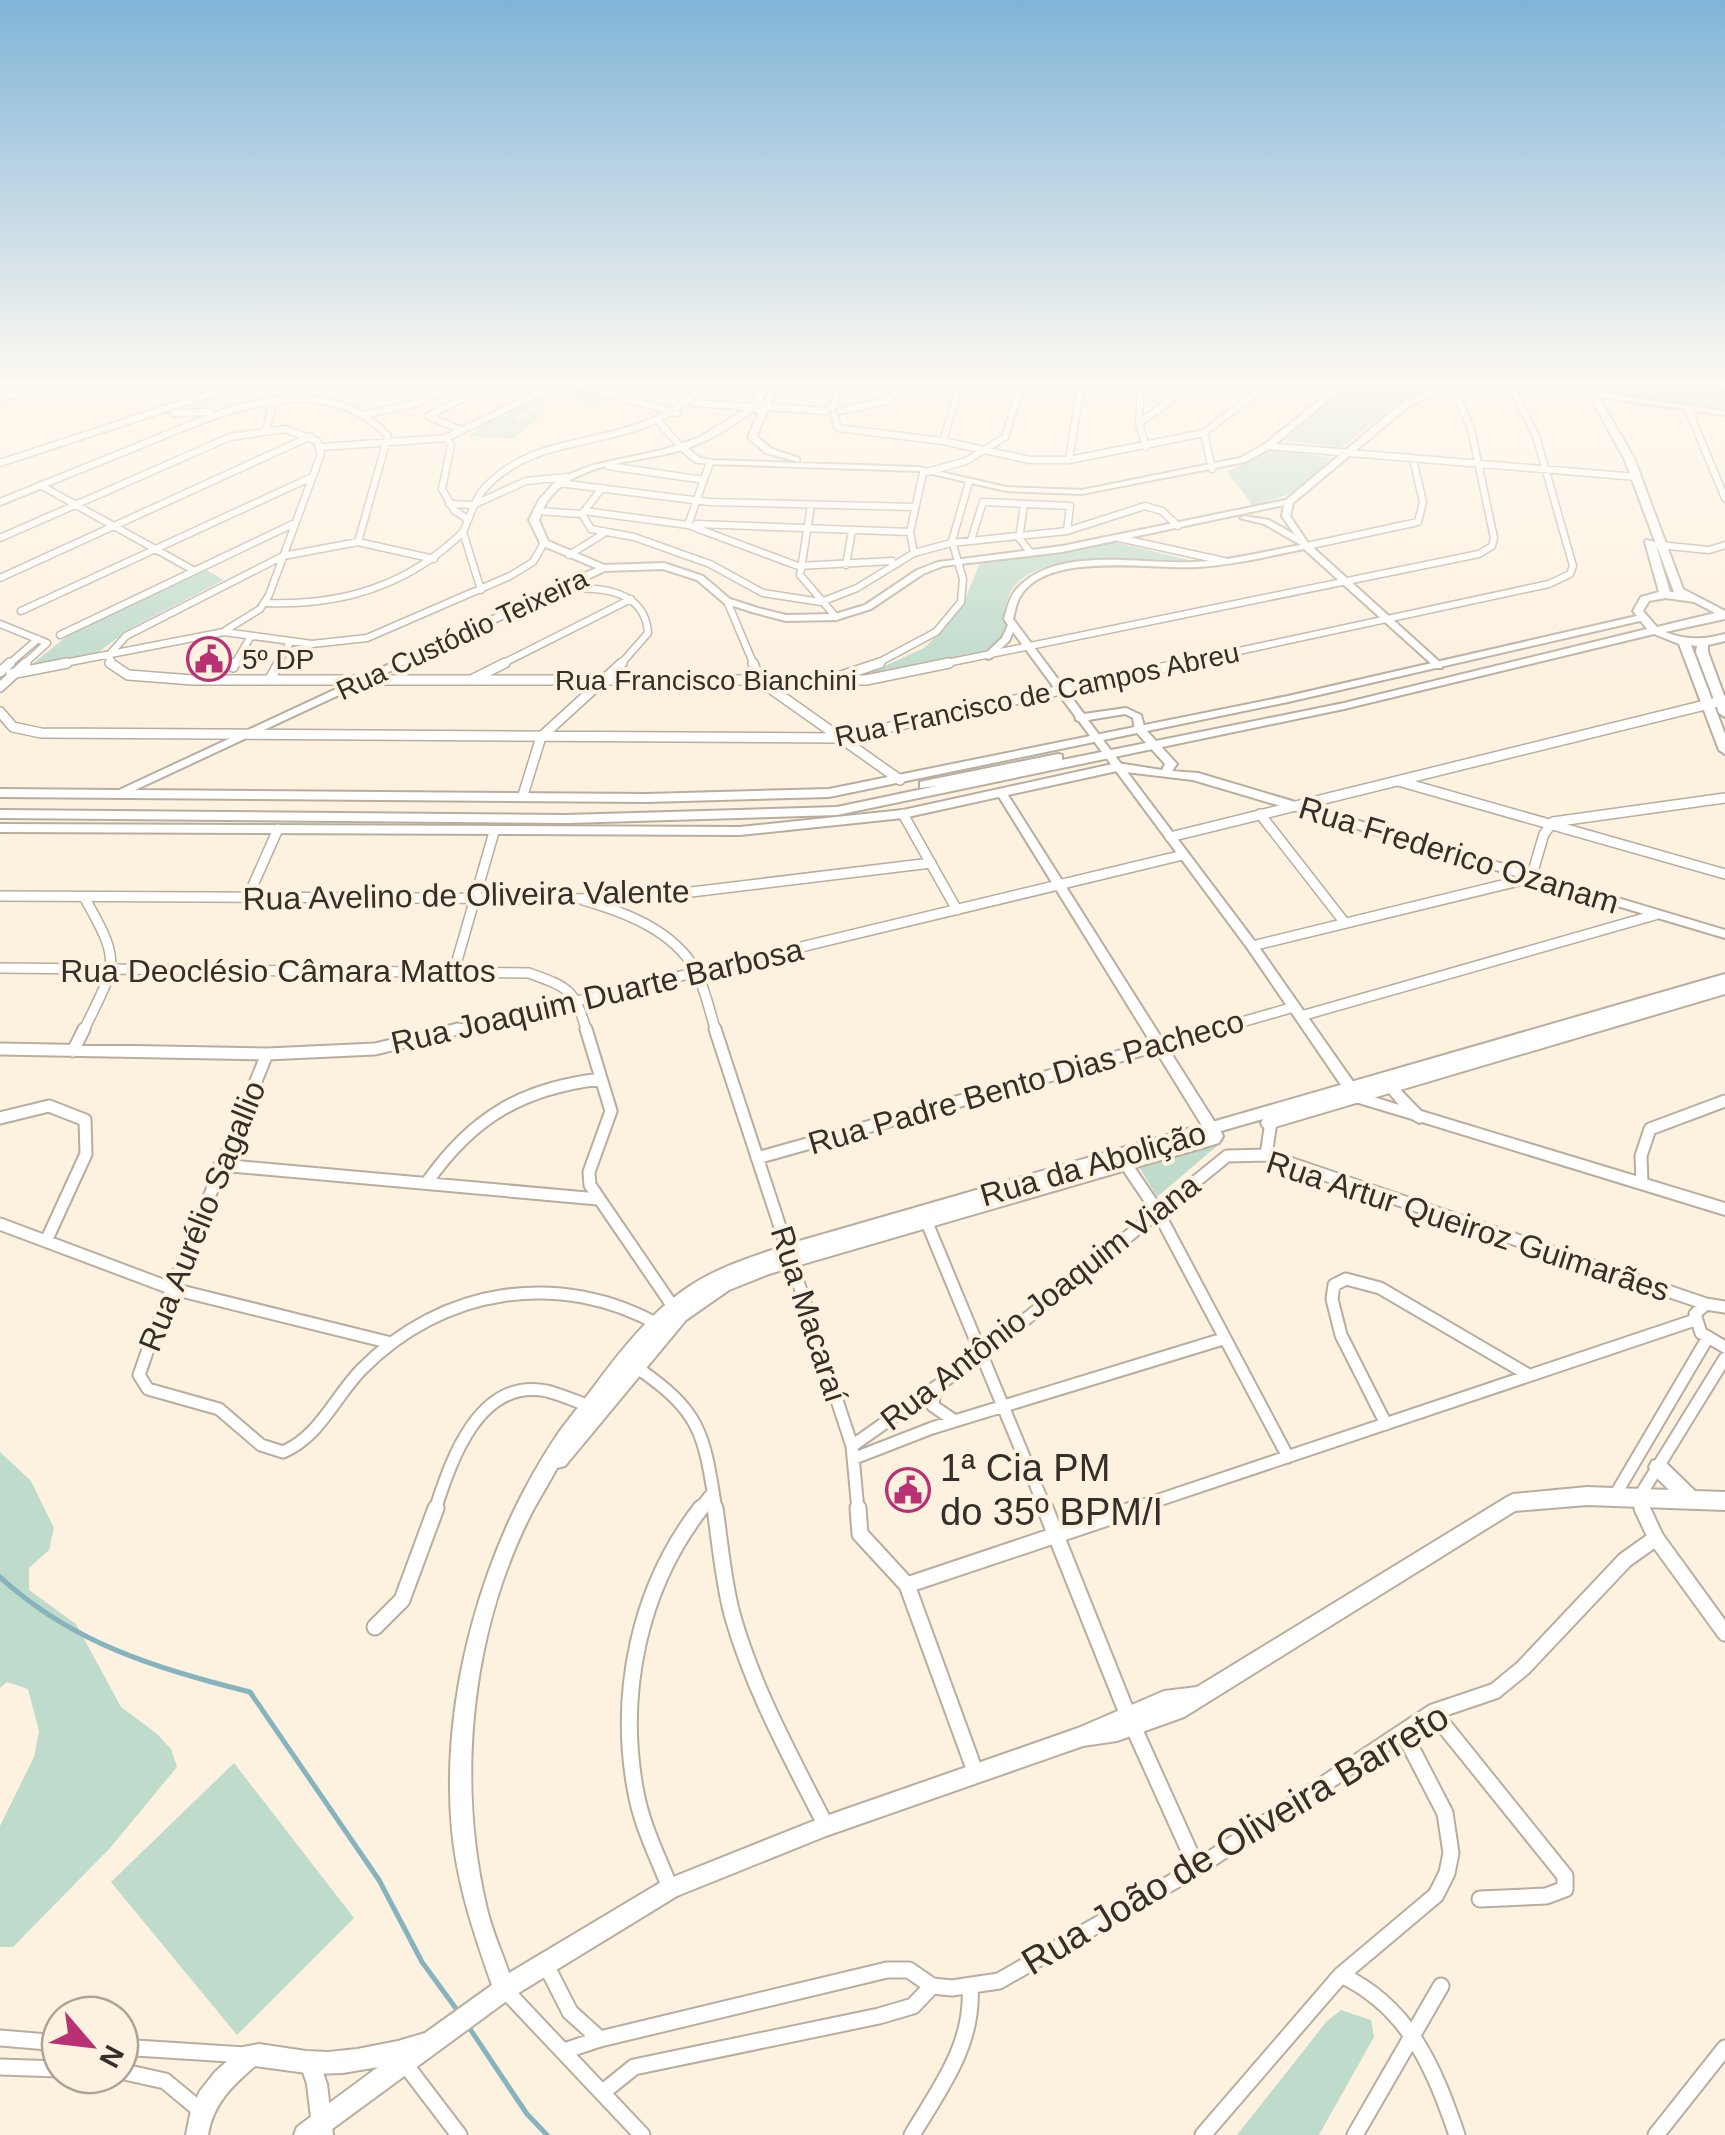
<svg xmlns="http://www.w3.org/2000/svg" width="1725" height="2135" viewBox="0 0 1725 2135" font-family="Arial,sans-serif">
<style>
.green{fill:#bedbcb}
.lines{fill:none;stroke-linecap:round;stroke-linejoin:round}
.stream{stroke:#85b4bf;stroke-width:5}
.minor-far3-casing{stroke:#b9ae9e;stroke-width:9}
.minor-far2-casing{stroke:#b9ae9e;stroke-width:12}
.minor-far1-casing{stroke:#b9ae9e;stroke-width:15}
.minor-casing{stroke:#b9ae9e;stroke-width:19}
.tertiary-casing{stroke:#b9ae9e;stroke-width:4}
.secondary-casing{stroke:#b9ae9e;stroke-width:4}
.primary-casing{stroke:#b9ae9e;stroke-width:4}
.minor-far3{stroke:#fff;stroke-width:6}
.minor-far2{stroke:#fff;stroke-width:9}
.minor-far1{stroke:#fff;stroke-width:11}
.minor{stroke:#fff;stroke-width:15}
.tertiary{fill:#fff;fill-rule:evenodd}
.secondary{fill:#fff;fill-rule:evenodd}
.primary{fill:#fff;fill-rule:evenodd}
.labels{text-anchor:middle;stroke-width:8;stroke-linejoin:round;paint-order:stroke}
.far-street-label{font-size:28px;fill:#342f29;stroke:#fdf1e0}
.far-poi-label{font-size:28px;fill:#342f29;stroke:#fdf1e0;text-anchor:start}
.street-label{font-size:32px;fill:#342f29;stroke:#fdf1e0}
.near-poi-label{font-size:38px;fill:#342f29;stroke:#fdf1e0;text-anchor:start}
.near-street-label{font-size:38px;fill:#342f29;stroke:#fdf1e0}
</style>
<rect width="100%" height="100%" fill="#fdf1e0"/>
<path class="green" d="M557,384H574L604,395L605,399L598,408L562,392L513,418L520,420L541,408L545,412L514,439L469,436L494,416Z
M1350,384H1456L1401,401L1341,448L1284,440Z
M1598,384L1725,389V409L1603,392Z
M1276,449L1332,458L1293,493L1253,506L1227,471Z
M1115,542L1189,560C1135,567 982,535 1008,636L993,650L867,674L924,648L947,626L963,604L980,563Z
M205,569L224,580L129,629L96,654L30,666L67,636Z
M1210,1140L1218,1145L1157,1197L1137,1163Z
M0,1452L31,1481L54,1528L49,1550L29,1568V1590L76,1624L121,1707L156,1733L171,1749L177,1767L110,1848L13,1947H0V1826L34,1757L39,1731L28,1689L7,1682L0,1688Z
M234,1763L354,1918L237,2035L111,1882Z
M1341,2010L1371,2020L1374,2037L1319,2135H1237L1327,2021Z"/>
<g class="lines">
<path class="stream" d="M0,1577C72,1643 157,1669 250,1692L379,1880L422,1962L460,2014
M468,2026L527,2114L547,2135"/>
<g class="minor-far3-casing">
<path id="minor-far3" d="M575,384L677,413
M1141,384L1139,423L1146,447
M1226,384L1248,403
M1141,385L1186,389
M629,396L662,384
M0,399L48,384
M693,403L753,407
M768,407L826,411
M1687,407L1725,498
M832,408L842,384
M840,411L887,401L902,384
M174,413L211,412
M366,414L414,404L458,384
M834,414L838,428L943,441L1030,460H1069L1204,433L1267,384
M659,422L681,447
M1139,423L1194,384
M266,429L272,406L301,384
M461,430L428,416L491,384
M1204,433L1212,469
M446,438L543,391
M943,441L960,384
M1268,446L1636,477
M322,447L446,438L451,445L442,489L454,510L467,519
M1069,460L1081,384
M0,463L241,384
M608,466L704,480
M559,483L709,502L914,507
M40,485L193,570
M602,488L582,514L591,529L634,537L710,564L763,593L821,602L857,588L914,553L951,543L1067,531L1145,506L1162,511L1178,526
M0,502C45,484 91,465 136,447C212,416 319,362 388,436L358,542
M449,504L473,505L526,481L567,477
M1024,505L1019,538L1031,553
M811,506L800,575L836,617
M536,511L582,514
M584,511L688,525L798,566L892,561
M696,524L910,532
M688,525L710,462
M0,538L230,437L285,429L317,441L321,454L269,595L260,609L226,630
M1119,538L1224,561
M971,540L983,502L1070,506L1067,531
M1658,545L1709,550L1725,545
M1307,546L1418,522L1423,502L1413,459
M914,553L910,532L923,473L966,461L1005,437L1021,384
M569,555L603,534
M846,565L852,531
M0,578L311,436
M481,590L463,532C469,519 474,501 483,490C544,421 638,459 703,384
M557,590C594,586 645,587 648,633L620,665
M727,601L754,665
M266,603C342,606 408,586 463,532
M21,611L312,477
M0,624L47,643L23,665
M60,635L295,523
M8,665L38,639
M54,665L224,632L312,644L367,638L510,576L533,562L544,543
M114,665L108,656L126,636L283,556L358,542L434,559
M234,665L251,636
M277,665L290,642
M500,665L631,599
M874,665L936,632L961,602L963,579L952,541L969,482
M937,665L1479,554L1492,546L1494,538L1471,429L1453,387
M1174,665L1549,584L1570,574L1573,566L1536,436L1510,384"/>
</g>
<g class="minor-far2-casing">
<path id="minor-far2" d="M110,663L128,675L193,680H866L949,663
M753,663L760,681L900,780
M233,667L235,663
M0,672L10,663
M11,674L67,663
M841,676L880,663
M270,679L279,663
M471,680L505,663
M0,687L26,663
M0,712L13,727L41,733L840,738L1185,663
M1398,781L1725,874
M523,795L541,737L622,663
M903,814L957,910
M1260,814L1345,923
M1170,837L1725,700
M0,896L633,899L931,863
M247,899L278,829
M583,900C624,912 674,930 696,971C705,989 710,1012 716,1032
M1252,946L1531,878L1544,834L1553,822L1725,798
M0,968L529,973C570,988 574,989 587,1032
M454,971L494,832
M1301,1016L1655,915
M83,1032C116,963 123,965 84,897
M448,1032L1183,855
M1207,1032L1294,1007"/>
</g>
<g class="minor-far1-casing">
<path id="minor-far1" d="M586,1029L611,1111L589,1172L590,1185L676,1311
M715,1029L852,1446L858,1510
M0,1049L267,1054L375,1049L458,1029
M73,1051L84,1029
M267,1054L152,1338L139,1375L148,1389L219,1409L261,1445L283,1452C320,1436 334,1398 361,1370C442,1287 561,1269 661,1326
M0,1118L49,1106L85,1120L86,1154L47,1239
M1266,1155L1271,1122
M757,1158L1216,1029
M220,1165L598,1199
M1127,1166L1158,1212L1288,1457
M428,1181C473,1117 523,1088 601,1079
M1642,1183L1641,1156L1650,1129L1725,1101
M925,1218L1046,1510
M0,1224L173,1289L391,1343
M1725,1307L1706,1304L1695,1314L1701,1333L1725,1347
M636,1367C702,1412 704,1434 716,1510
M935,1388L933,1406L955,1421
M1386,1424L1341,1335L1332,1299L1334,1285L1346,1279L1380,1288L1527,1374
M852,1446L984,1353L1227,1156L1266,1155L1706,1304
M855,1458L932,1428L1223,1339
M1614,1497L1707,1339
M435,1510C451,1460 479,1377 547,1391C562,1395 578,1402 592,1407
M699,1510L710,1496
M1129,1510L1695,1320
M1643,1510L1638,1499L1725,1358"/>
</g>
<g class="minor-casing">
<path id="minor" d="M715,1508C720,1543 723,1580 732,1614C753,1689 791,1757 826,1826
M858,1508L860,1534L907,1585L976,1774
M1045,1508L1127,1713L1197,1868
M1642,1508L1656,1538L1725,1633
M907,1585L1137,1508
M375,1627L402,1600L436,1508
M1433,1712L1565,1876V1889L1546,1896L1480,1899
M670,1888C658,1857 642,1826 636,1793C617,1694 639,1588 701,1508
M545,1963L570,2012L600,2039L887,1970H909L932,1986L952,1988L999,1981L1197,1868L1433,1712L1495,1691L1523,1668L1625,1560L1656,1538
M1341,1975C1409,2007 1434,2068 1457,2135
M505,1990L642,2135
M0,2038L60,2043
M120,2047L245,2055
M564,2051L600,2039
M405,2064L459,2135
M0,2067L60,2069
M120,2071L165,2081L200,2110
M603,2092L634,2067L879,2016L913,2006L932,1986
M912,2135C940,2088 974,2044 970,1987
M1203,2135L1341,1975L1436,1895L1447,1873L1451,1853L1445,1813L1404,1734
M1355,2135L1441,1986
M1656,2135L1725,2048"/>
</g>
<g class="tertiary-casing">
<path id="tertiary" d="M1339,384H1347L1271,448L1245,462L1082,494L1006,491L919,471L710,464L695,462L677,447L684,445L700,458L710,460L919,467L1006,487L1082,490L1240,458L1265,444Z
M1460,384H1477L1441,392L1409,406L1293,503L1290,516L1308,543L1442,664V668H1436L1304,549C1269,556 1233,565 1197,567C1152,570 1046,550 1020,597C1016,603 1015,612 1013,619L1084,714L1126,708L1141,715L1145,730L1140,733L1135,730L1133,718L1125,714L1088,720L1256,943L1361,1093L1399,1105L1379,1081L1381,1078H1389L1421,1111L1725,1203V1215L1422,1122L1419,1123L1412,1119L1352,1101L1248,949L1079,721L1076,720L1075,716L1013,632L1009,641L991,658L988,659L983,656L1002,638L1008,625L1004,619C1007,610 1009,598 1015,591C1054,544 1140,565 1193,562C1230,561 1265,551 1301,545L1264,524L1240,518L1244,516L1269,520L1295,535L1282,516L1284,505L1062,552L943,566L923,574L871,609L836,620L786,621L752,612L724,603L697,580L663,569L604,571L600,568L604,565L664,563L703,576L730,599L758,608L786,615L835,614L865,605L917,570L938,562L1062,546L1286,500L1403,402L1436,388Z
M1523,384H1544L1589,392L1585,394Z
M1686,384L1725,385V389L1689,386Z
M1595,392L1725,411V415L1592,396L1591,394Z
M761,408L768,410L756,436L772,449L799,458V462L766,453L749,439L748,437Z
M1001,789L1006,792L1221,1132L1223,1136L1221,1140H1211L996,792Z
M310,2053L317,2056L327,2084L333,2135H313L307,2084L300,2063L303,2056Z"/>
</g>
<g class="secondary-casing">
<path id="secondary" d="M762,384H770L762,400L764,401L773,384H781L765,413L759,414L753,411C732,427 709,441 685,449C642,463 579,460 549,499C544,505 542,513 539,520L548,541L607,566V570L135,790L647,794L829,789L1288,696L1641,615L1644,616V620L1288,702L1147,731L1177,764L1172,771L1198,773L1725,930V938L1193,780L1117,771L903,818L740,835L0,832V824L740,827L903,810L1117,763L1162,770L1165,764L1137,733L829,797L647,802L0,797V789L119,790L596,568L541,545L529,520L539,500L554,483L572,473L593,465L662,450L698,438L751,406Z
M1725,974V984L1423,1072L1725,984V994L1268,1129L1263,1127L1261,1123L1263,1119L1214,1133L1219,1135L1221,1139L1219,1143L769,1274L729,1290L686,1320L565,1466L557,1468C549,1483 539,1499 531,1514C471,1633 456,1780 487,1909C492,1931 502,1952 509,1973L663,1881L826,1816L1078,1728L1164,1691L1197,1687L1507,1497L1513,1494L1587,1487L1669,1490L1652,1473L1649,1467L1652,1461L1658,1459L1664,1461L1695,1491L1725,1492V1510L1587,1505L1515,1511L1184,1717L1117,1741L1083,1746L826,1836L677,1896L512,1997L324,2135H294L297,2127L378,2067L343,2073L314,2074L255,2066C232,2086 213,2104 208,2135H186L191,2110L200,2091L215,2072L243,2047L259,2044L306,2051L328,2052L357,2049L398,2041L425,2033L492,1985C474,1934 457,1884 452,1830C440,1696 483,1544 559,1432C571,1416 584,1400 596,1384C621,1350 650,1314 684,1290C716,1267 753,1257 789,1244Z"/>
</g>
<g class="primary-casing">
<path id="primary" d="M1583,384H1591L1634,458L1683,589L1725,611V619L1665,632C1686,640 1703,640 1725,634V641L1708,645V652L1725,698V717L1719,713L1696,652L1697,646L1691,645L1725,734V754L1719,750L1679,644L1654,634L1344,709L837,815L566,823L0,818V810L566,815L837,807L937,786L920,788V782L924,781L1058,754L1062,755V760L1344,703L1647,629L1633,611L1641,597L1659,592L1645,542L1646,540L1655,542L1670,592H1674L1624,458ZM1666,598L1694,602L1715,613L1657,627L1643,611L1649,601Z"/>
</g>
<use href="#minor-far3" class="minor-far3"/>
<use href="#minor-far2" class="minor-far2"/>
<use href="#minor-far1" class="minor-far1"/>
<use href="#minor" class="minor"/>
<use href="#tertiary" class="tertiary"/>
<use href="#secondary" class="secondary"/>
<use href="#primary" class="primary"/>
</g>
<linearGradient id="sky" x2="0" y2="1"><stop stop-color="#80b4d8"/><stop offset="0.56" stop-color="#fef9f1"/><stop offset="1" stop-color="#fef9f1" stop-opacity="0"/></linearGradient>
<rect width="1725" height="683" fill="url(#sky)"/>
<defs>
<g id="civic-ring" transform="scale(2.25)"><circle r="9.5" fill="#fdf1e0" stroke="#b93172" stroke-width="1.5"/><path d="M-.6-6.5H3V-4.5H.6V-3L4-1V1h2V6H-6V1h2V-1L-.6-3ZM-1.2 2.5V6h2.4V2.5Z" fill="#b93172"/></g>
</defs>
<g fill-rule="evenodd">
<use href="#civic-ring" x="209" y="659"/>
<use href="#civic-ring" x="908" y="1490"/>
</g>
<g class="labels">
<g class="far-street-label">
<text transform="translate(462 634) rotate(-25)" y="10">Rua Custódio Teixeira</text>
<text x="706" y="690">Rua Francisco Bianchini</text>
<text transform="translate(1037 694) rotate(-12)" y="10">Rua Francisco de Campos Abreu</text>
</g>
<g class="far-poi-label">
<text x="242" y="669">5º DP</text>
</g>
<g class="street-label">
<text transform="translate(1459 855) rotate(17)" y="11">Rua Frederico Ozanam</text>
<text transform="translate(466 895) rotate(-1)" y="11">Rua Avelino de Oliveira Valente</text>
<text x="278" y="982">Rua Deoclésio Câmara Mattos</text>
<text transform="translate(597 996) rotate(-13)" y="11">Rua Joaquim Duarte Barbosa</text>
<text transform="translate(1026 1082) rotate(-16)" y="11">Rua Padre Bento Dias Pacheco</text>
<text transform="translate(1093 1164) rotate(-16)" y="11">Rua da Abolição</text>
<text transform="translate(202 1216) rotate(-68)" y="11">Rua Aurélio Sagallio</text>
<text transform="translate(1468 1226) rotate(18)" y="11">Rua Artur Queiroz Guimarães</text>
<text transform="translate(1040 1302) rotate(-38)" y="11">Rua Antônio Joaquim Viana</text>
<text transform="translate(809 1314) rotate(72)" y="11">Rua Macaraí</text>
</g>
<g class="near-poi-label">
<text x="940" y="1481">1ª Cia PM<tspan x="940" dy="44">do 35º BPM/I</tspan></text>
</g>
<g class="near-street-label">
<text transform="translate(1235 1839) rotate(-31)" y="13">Rua João de Oliveira Barreto</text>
</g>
</g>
<g transform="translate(90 2045) rotate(118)"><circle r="48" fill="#fdf1e0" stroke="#ada397" stroke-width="2.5"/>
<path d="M0-8L18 38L0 25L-18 38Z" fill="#b93172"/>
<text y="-15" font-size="28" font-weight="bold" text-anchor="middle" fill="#342f29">N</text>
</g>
</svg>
